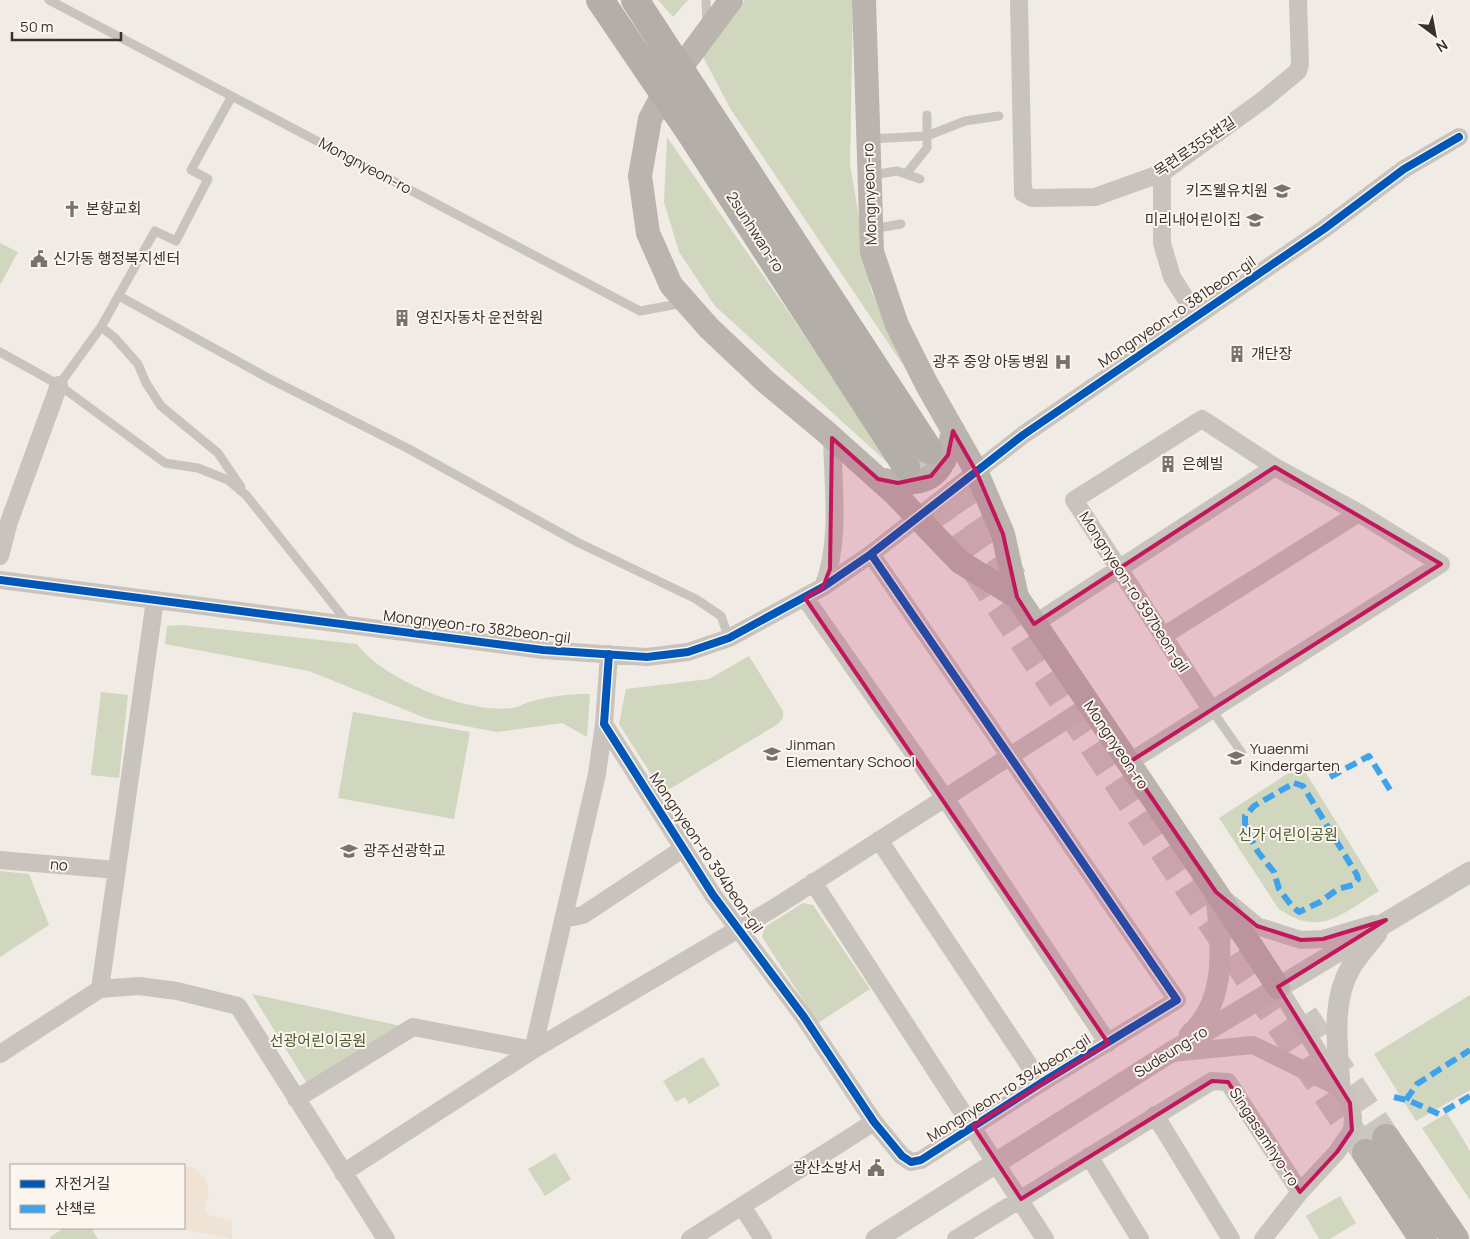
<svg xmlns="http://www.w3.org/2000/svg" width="1470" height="1239" viewBox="0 0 1470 1239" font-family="Manrope,'Noto Sans KR',sans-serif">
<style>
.green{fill:#d1d6bf}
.plaza{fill:#eee3d5}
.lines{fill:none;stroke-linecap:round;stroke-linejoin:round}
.trunk-tunnel{stroke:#ccc6c0;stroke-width:28;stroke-dasharray:28 14;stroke-linecap:butt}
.service{stroke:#c9c3be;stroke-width:9}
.minor{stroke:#c9c3be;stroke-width:18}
.tertiary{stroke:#c9c3be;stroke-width:21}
.secondary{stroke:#bab3ae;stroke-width:24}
.trunk{stroke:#b4aea8;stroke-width:28}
.quiet{stroke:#3fa3eb;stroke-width:6;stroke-dasharray:12 6;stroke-linecap:butt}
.cycleway-casing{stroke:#fbf5ee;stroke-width:11}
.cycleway{stroke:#0057b8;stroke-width:8}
.marked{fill:#c2185b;fill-opacity:0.2;stroke:#c2185b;stroke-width:4;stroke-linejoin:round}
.labels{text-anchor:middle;stroke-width:4;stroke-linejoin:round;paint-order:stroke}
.street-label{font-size:15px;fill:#3b302b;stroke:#fbf5ee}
.poi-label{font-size:15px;fill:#3b302b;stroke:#fbf5ee;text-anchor:start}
.park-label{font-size:15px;fill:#4a5a2e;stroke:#fbf5ee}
</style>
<rect width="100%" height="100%" fill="#f0ebe5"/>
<path class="green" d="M658,0H688L673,17Z
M745,0H853L850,164L871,290L903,365L730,108L702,55Z
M667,137L792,317L891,466L715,306L679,252L664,202Z
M0,243L18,252L0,285Z
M182,625L357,644C383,680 468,714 512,708C518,708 524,703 530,702C550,696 568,694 590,694L587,737L562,723L497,732L428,719L309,671L165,644L167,626Z
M749,656L783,711V718L778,724L663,793L619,724L626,689L709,679Z
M101,692L128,695L119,778L91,775Z
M353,712L470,732L454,819L338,798Z
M1301,765L1379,891C1343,913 1319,939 1278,908L1219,818Z
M0,871L29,874L49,925L0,957Z
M803,903L813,905L870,989L818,1023L762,937L765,927Z
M252,994L401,1026L308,1085Z
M1470,995V1090L1416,1121L1374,1054Z
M703,1057L720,1085L689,1104L685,1097L676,1102L663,1081Z
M1447,1113L1470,1151V1200L1422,1128Z
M555,1153L571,1179L545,1196L528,1169Z
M1340,1196L1356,1223L1330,1239H1319L1306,1216Z
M64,1228H91L98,1239H51L50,1237Z"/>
<path class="plaza" d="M184,1166L194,1168L206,1179L209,1194L204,1209L209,1215L232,1221V1239L175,1228H184Z"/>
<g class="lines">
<path class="trunk-tunnel" d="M929,450L1014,579
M906,466L1366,1153
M1304,1015L1386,1138"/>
<path class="service" d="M49,0L640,311L684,303
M706,0L707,25
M869,139L927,136L965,121L999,116
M906,174L927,148V115
M872,175L897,171L920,179
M872,229L901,224
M119,296L268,378L409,449L577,542L696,599L721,616L729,638
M101,327L114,337L138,364L146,383L161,406L218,453L241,487
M0,352L59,385L165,463L198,468L228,480L246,495L348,623
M59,385L101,327L155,231L176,241L208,179L191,170L232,96
M1211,709L1242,753"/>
<path class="minor" d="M1019,0L1023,193L1032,198L1095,197L1162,173L1263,100L1298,71L1300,64L1298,0
M1162,173V243L1172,277L1196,315
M0,556L9,522L59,385
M0,580L543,650L647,657L688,652L729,638L823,587L871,554L1023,435L1324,229L1404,169L1459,137
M823,587C841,542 833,486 832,438
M805,598L945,798L1108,1043
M1034,624L1275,467
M1163,636L1359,513
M609,654L604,724L713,895L804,1017L874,1122L902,1156L911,1162L921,1160L1041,1083L1177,1000L871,554
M1128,763L1441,564L1359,513L1275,467L1202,419L1074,500L1211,709
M879,840L1041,1083
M0,860L117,870
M813,882L1045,1239
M1228,902L1257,926L1301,940L1323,939L1374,924
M563,919L583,915L684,848
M100,989L155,600
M1171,1053L1253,1045L1340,1088
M0,1054L100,989L139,986L177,991L238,1006L386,1239
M296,1099L413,1027L533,1050L597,774L604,724
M1155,1115L1231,1239
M1089,1156L1140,1239
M343,1173L533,1050L774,908L1088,706
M742,1206L763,1239
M690,1239L874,1122
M956,1239L1212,1081L1228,1082L1300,1192
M1263,1239L1300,1192L1337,1152L1352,1130L1353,1117L1350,1103L1278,987"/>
<path class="tertiary" d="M1189,1035C1231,998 1219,941 1216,892
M1340,1088C1338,1048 1330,1003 1351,967C1358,955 1369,944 1377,933
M876,1239L1168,1054L1470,872"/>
<path class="secondary" d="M731,0L670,82L650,119L640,176L648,233L671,285L709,328L766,382L826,432L894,493L960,562L1017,597
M864,0L872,252L897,325L926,383L976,471L1003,534L1017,597L1216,892L1278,987
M878,479C926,488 943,481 953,431"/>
<path class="trunk" d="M600,0L689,131L906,466
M635,0L929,450
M1386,1138L1455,1239
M1366,1153L1423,1239"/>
<path class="quiet" d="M1330,777L1369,756L1392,793
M1294,783L1303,786L1357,875L1358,879L1353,885L1338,889L1320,902L1299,912L1291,905L1279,889L1274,872L1258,852L1246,829L1245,822V816L1254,806Z
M1394,1097L1410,1101L1439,1114L1470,1096
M1406,1100L1417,1084L1470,1050"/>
<g class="cycleway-casing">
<path id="cycleway" d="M0,580L543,650L647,657L688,652L729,638L823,587L871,554L1023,435L1324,229L1404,169L1459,137
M609,654L604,724L713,895L804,1017L874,1122L902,1156L911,1162L921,1160L1041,1083L1177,1000L871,554"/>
</g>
<use href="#cycleway" class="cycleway"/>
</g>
<path class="marked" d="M953,431L976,471L1003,534L1017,597L1034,624L1275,467L1441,564L1128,763L1216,892L1257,926L1301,940L1323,939L1386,920L1278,987L1350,1103L1352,1130L1337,1152L1300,1192L1228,1082L1212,1081L1021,1199L973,1126L1108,1043L805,598L823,587L830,569L832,438L878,479L898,483L931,476L948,455Z"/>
<defs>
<g id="school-bare" transform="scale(1.35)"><path d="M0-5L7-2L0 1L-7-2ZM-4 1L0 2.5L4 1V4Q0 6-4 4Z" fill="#7a716c" stroke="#fbf5ee" stroke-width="2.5" paint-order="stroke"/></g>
<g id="church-bare" transform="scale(1.35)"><path d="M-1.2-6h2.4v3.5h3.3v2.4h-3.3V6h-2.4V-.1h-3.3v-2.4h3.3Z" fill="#7a716c" stroke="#fbf5ee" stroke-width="2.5" paint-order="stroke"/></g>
<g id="civic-bare" transform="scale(1.35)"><path d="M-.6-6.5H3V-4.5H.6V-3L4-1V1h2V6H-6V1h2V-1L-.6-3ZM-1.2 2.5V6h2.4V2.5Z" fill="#7a716c" stroke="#fbf5ee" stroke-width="2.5" paint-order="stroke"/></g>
<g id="building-bare" transform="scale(1.35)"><path d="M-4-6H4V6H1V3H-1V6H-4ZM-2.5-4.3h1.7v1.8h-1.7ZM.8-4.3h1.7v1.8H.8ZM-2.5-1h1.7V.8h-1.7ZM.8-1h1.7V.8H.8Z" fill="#7a716c" stroke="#fbf5ee" stroke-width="2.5" paint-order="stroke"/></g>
<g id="hospital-bare" transform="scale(1.35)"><path d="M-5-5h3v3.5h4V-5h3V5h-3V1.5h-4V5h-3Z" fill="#7a716c" stroke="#fbf5ee" stroke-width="2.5" paint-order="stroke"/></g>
</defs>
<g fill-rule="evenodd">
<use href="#school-bare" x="1282" y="191"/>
<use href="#church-bare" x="72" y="209"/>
<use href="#school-bare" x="1255" y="220"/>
<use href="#civic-bare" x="39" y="259"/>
<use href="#building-bare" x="402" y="318"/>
<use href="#building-bare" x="1237" y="354"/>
<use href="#hospital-bare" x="1063" y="362"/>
<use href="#building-bare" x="1168" y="464"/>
<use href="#school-bare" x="772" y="754"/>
<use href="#school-bare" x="1236" y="758"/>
<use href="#school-bare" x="349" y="851"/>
<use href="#civic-bare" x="876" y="1168"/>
</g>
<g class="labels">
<g class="street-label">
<text transform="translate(1195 147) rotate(-34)" y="5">목련로355번길</text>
<text transform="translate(365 166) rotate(28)" y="5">Mongnyeon-ro</text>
<text transform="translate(870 194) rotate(-92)" y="5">Mongnyeon-ro</text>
<text transform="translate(755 232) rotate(57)" y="5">2sunhwan-ro</text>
<text transform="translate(1177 312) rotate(-34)" y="5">Mongnyeon-ro 381beon-gil</text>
<text transform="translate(1134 592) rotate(57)" y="5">Mongnyeon-ro 397beon-gil</text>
<text transform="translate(477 627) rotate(7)" y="5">Mongnyeon-ro 382beon-gil</text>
<text transform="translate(1116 745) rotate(56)" y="5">Mongnyeon-ro</text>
<text transform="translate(706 853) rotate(56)" y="5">Mongnyeon-ro 394beon-gil</text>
<text transform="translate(59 865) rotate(5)" y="5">no</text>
<text transform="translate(1171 1052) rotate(-32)" y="5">Sudeung-ro</text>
<text transform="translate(1009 1088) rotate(-32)" y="5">Mongnyeon-ro 394beon-gil</text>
<text transform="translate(1264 1137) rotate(57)" y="5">Singasamhyo-ro</text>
</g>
<g class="poi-label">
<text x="1268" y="196" text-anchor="end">키즈웰유치원</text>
<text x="86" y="214">본향교회</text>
<text x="1241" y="225" text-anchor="end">미리내어린이집</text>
<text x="53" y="264">신가동 행정복지센터</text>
<text x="416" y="323">영진자동차 운전학원</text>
<text x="1251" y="359">개단장</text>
<text x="1049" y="367" text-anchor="end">광주 중앙 아동병원</text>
<text x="1182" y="469">은혜빌</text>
<text x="786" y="750">Jinman<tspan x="786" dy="17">Elementary School</tspan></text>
<text x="1250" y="754">Yuaenmi<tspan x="1250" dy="17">Kindergarten</tspan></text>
<text x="363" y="856">광주선광학교</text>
<text x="862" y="1173" text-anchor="end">광산소방서</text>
</g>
<g class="park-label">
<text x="1288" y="840">신가 어린이공원</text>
<text x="318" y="1046">선광어린이공원</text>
</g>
</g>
<rect x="10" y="1164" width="175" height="65" fill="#fbf5ee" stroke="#aea6a0"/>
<rect x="20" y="1180" width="25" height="8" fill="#0057b8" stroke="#aea6a0"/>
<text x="55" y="1189" font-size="15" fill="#3b302b">자전거길</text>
<rect x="20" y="1205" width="25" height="8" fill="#3fa3eb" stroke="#aea6a0"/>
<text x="55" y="1214" font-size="15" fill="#3b302b">산책로</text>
<g transform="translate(1435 35) rotate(148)" stroke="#fbf5ee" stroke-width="4" paint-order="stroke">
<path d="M0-4L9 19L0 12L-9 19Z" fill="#3b302b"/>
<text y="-8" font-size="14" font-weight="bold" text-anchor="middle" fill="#3b302b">N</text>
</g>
<path d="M12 32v8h109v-8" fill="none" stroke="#3b302b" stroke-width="2.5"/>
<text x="20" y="32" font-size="15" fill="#3b302b" stroke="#fbf5ee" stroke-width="4" paint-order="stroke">50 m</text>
</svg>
